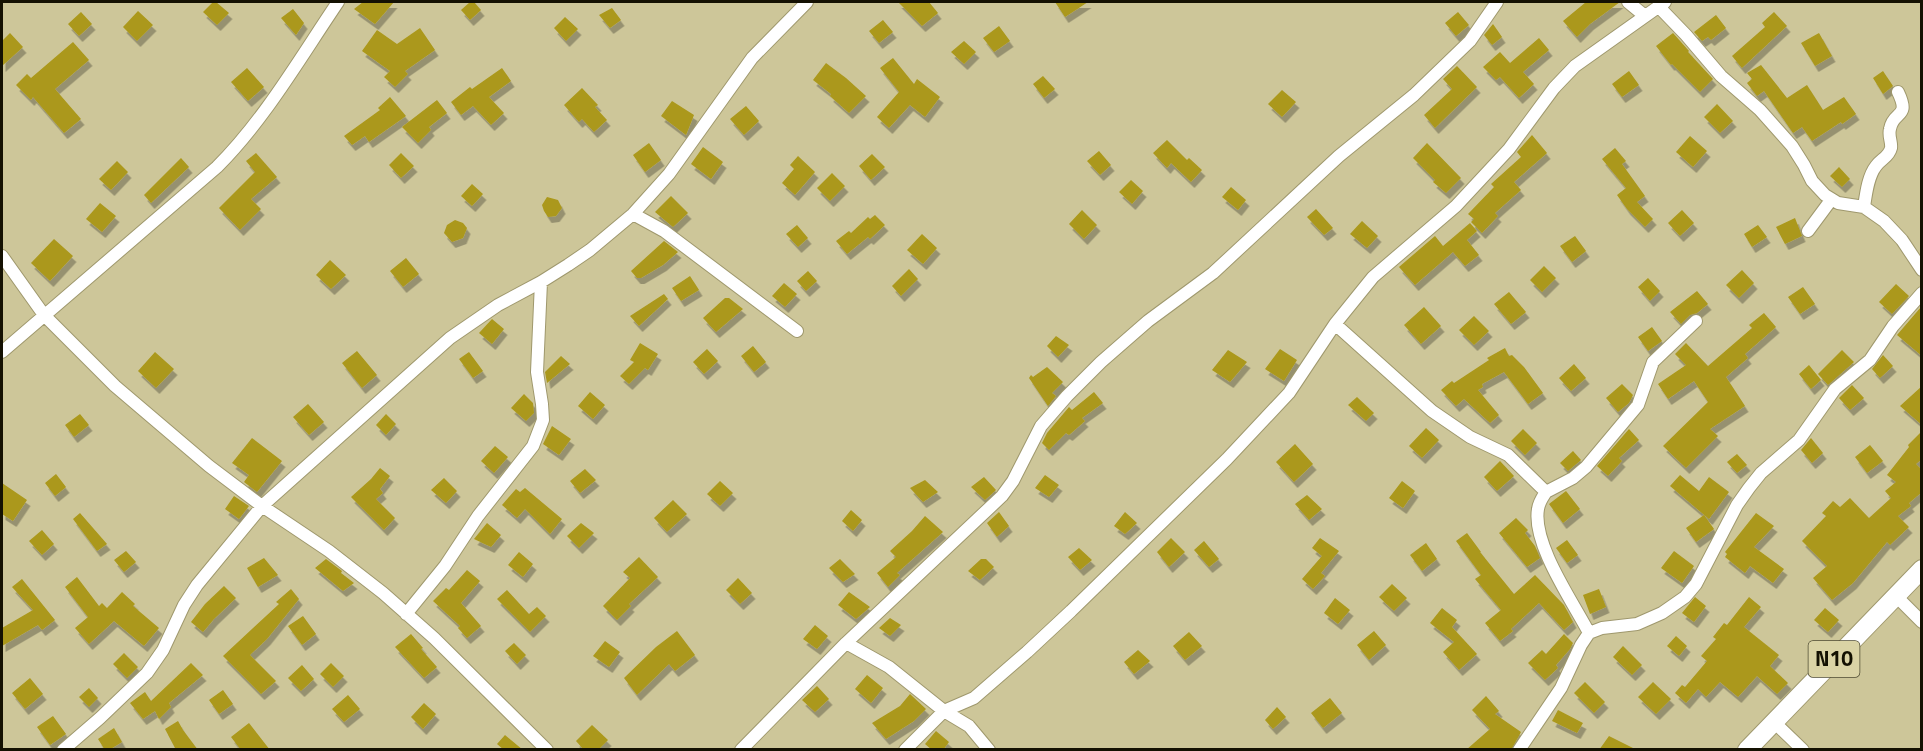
<svg xmlns="http://www.w3.org/2000/svg" width="1923" height="751" viewBox="0 0 1923 751" font-family="'Titillium Web',sans-serif">
<style>
.building{fill:#ab981a;filter:url(#shadow)}
.lines{fill:none;stroke-linecap:round;stroke-linejoin:round}
.minor-casing{stroke:#9f986d;stroke-width:14}
.primary-casing{stroke:#9f986d;stroke-width:20}
.minor{stroke:#fff;stroke-width:12}
.primary{stroke:#fff;stroke-width:18}
.labels{text-anchor:middle;stroke-width:6;stroke-linejoin:round;paint-order:stroke}
.shield{fill:#dad3a5;stroke:#4f4b33;stroke-width:1.5}
.shield-label{font-size:21px;font-weight:bold;fill:#141102}
</style>
<defs>
<filter id="shadow"><feDropShadow dx="3.5" dy="6" stdDeviation="0" flood-color="#0004"/></filter>
</defs>
<rect width="100%" height="100%" fill="#cdc699"/>
<path class="building" d="M213,2H216L229,13L217,25L203,12Z
M363,2H394L375,24L354,9Z
M470,2H474L481,10L470,20L461,10Z
M898,2H929L938,13L922,26Z
M1055,2H1088L1065,17Z
M1586,2H1620L1590,24L1577,37L1563,21Z
M612,8L621,20L610,28L599,15Z
M293,9L304,23L296,35L281,18Z
M138,11L153,25L137,41L123,27Z
M81,12L92,24L79,36L68,24Z
M1458,12L1469,25L1456,36L1445,23Z
M1774,12L1787,26L1742,68L1732,56L1765,27L1762,23Z
M1716,15L1726,28L1711,40L1708,37L1702,41L1694,32Z
M565,17L578,29L566,41L554,28Z
M883,20L893,32L879,43L869,31Z
M1493,24L1502,37L1492,45L1484,35Z
M999,26L1010,41L994,52L983,38Z
M420,28L435,50L405,71L408,74L395,87L384,77L390,71L362,51L377,30L397,44Z
M10,33L23,47L2,66V41Z
M1673,33L1689,51L1688,52L1713,79L1700,92L1672,64L1671,65L1656,46Z
M1819,33L1832,56L1815,66L1801,43Z
M1539,38L1549,50L1523,72L1534,84L1519,98L1500,77L1496,80L1483,67L1500,52L1510,63Z
M964,41L976,52L964,64L951,52Z
M73,42L89,60L55,89L81,119L64,133L33,97L31,100L16,85L27,74L31,78Z
M893,58L914,84L917,79L940,97L925,117L910,105L889,128L877,117L899,92L880,68Z
M826,63L846,78L866,96L849,113L830,96L831,94L813,80Z
M1761,65L1787,98L1807,85L1823,110L1844,97L1856,114L1842,124L1841,122L1812,141L1802,127L1793,133L1764,91L1757,96L1747,83L1752,79L1747,73Z
M1457,66L1477,87L1435,128L1424,115L1452,89L1443,79Z
M247,68L264,87L248,101L231,82Z
M502,68L511,81L489,97L504,113L491,125L473,106L461,115L451,102L470,87L472,89Z
M1629,71L1639,85L1622,97L1612,84Z
M1883,71L1893,86L1883,94L1873,78Z
M1043,76L1055,89L1044,98L1033,84Z
M582,88L598,105L595,107L607,120L594,132L582,119L579,122L564,105Z
M1282,90L1296,102L1282,117L1268,104Z
M390,97L406,116L369,142L365,136L352,145L344,136L380,110L378,108Z
M437,100L447,113L429,127L431,130L418,143L402,127Z
M672,101L694,115L686,135L661,116Z
M1717,104L1733,121L1720,133L1704,117Z
M746,106L759,121L744,135L730,119Z
M1532,135L1547,153L1514,182L1521,190L1495,213L1498,216L1482,233L1471,222L1474,219L1468,214L1494,187L1491,184L1521,157L1517,152Z
M1690,136L1707,151L1693,167L1676,152Z
M1167,140L1187,160L1189,158L1202,170L1191,182L1171,163L1167,168L1153,153Z
M649,143L661,160L645,172L633,155Z
M1427,143L1461,178L1446,193L1433,182L1435,180L1413,158Z
M703,147L723,162L711,179L691,164Z
M1615,148L1626,161L1622,164L1645,196L1637,202L1653,219L1645,227L1627,209L1617,195L1626,188L1602,159Z
M1099,151L1111,165L1100,175L1087,161Z
M256,153L277,177L251,199L261,209L240,230L219,208L255,172L246,161Z
M401,153L414,166L401,178L389,165Z
M872,154L885,167L871,180L859,166Z
M798,156L815,172L795,195L782,183L794,169L790,165Z
M181,158L189,167L151,203L144,195Z
M117,161L128,172L111,190L99,179Z
M1839,167L1850,179L1842,187L1830,176Z
M832,173L845,186L830,201L817,188Z
M1131,180L1143,191L1132,204L1119,192Z
M472,184L483,194L472,206L461,196Z
M1231,187L1246,200L1238,210L1222,197Z
M671,196L688,213L673,227L655,212Z
M547,197L558,200L562,208L556,216L548,217L544,211L542,205Z
M100,203L116,216L102,232L86,219Z
M1316,209L1333,228L1324,235L1307,217Z
M1082,210L1097,225L1084,239L1069,224Z
M1682,210L1694,223L1680,236L1668,223Z
M875,215L885,225L870,239L868,237L847,254L836,241L849,231L851,233L868,217L870,219Z
M1795,218L1802,236L1785,244L1776,227Z
M455,220L463,223L467,228L463,238L452,242L444,233L447,225Z
M1362,221L1378,236L1367,248L1350,234Z
M1470,223L1477,231L1467,240L1479,255L1465,266L1453,252L1415,285L1399,267L1435,236L1443,246Z
M797,225L808,238L798,247L786,234Z
M1758,225L1767,237L1752,247L1744,234Z
M922,234L937,248L923,264L907,250Z
M1575,236L1586,251L1572,262L1560,246Z
M54,239L73,256L50,281L31,263Z
M664,241L678,252L663,265L641,278H637L631,271Z
M406,258L419,274L403,287L390,271Z
M330,260L346,275L331,289L316,275Z
M1544,266L1556,278L1542,292L1530,280Z
M909,269L918,279L901,296L892,286Z
M1742,270L1754,283L1739,298L1726,285Z
M808,271L817,281L806,291L797,281Z
M690,276L699,290L681,301L672,288Z
M1648,278L1660,291L1650,301L1638,287Z
M784,283L797,294L785,307L772,296Z
M1896,284L1909,296L1892,314L1879,302Z
M1803,287L1815,304L1800,314L1788,297Z
M1697,291L1708,304L1697,313L1690,315L1681,324L1670,312Z
M1509,292L1526,312L1511,324L1494,304Z
M664,294L668,299L639,326L630,316Z
M725,298H729L743,309L716,332L703,318Z
M1424,307L1441,326L1421,344L1404,325Z
M1921,307H1922V356L1897,335Z
M1764,313L1776,327L1745,354L1748,358L1726,377L1745,406L1710,429L1718,436L1686,468L1663,446L1708,402L1694,381L1668,399L1658,384L1686,365L1675,354L1686,343L1708,366L1752,328L1749,325Z
M1474,316L1489,331L1474,345L1459,330Z
M492,319L504,329L492,344L479,333Z
M1652,327L1662,341L1648,351L1638,337Z
M1056,336L1069,345L1058,357L1047,346Z
M640,343L658,354L648,370L645,368L629,384L620,376L634,362L630,360Z
M753,346L766,362L754,372L741,356Z
M1505,348L1509,356L1512,355L1524,367L1543,393L1528,404L1504,372L1482,384L1483,387L1478,390L1499,415L1490,423L1464,399L1456,406L1441,390L1452,381L1454,383L1489,360L1487,358Z
M707,349L718,361L704,374L693,362Z
M1280,349L1297,360L1284,381L1265,369Z
M1228,350L1247,362L1230,382L1212,370Z
M1842,350L1854,362L1828,385L1818,374Z
M357,351L377,375L362,388L342,363Z
M155,352L174,369L156,388L138,371Z
M469,352L483,371L473,378L459,359Z
M1883,355L1893,366L1880,378L1872,369Z
M561,356L570,364L547,383L545,372Z
M1574,364L1586,378L1571,391L1559,378Z
M1809,365L1821,380L1811,389L1799,374Z
M1047,367L1063,382L1052,393L1056,396L1048,406L1029,378L1031,375L1033,377Z
M1622,384L1633,395L1629,403L1618,412L1606,398Z
M1852,385L1864,398L1850,410L1839,398Z
M1922,386V425L1900,406Z
M590,392L605,405L593,419L578,406Z
M1094,392L1103,403L1082,418L1085,421L1069,435L1066,433L1049,450L1042,443L1047,433L1069,407L1072,410Z
M524,394L533,403L534,413L526,421L511,408Z
M1357,397L1374,413L1366,421L1348,405Z
M308,404L324,422L309,435L293,417Z
M80,414L89,425L74,437L65,425Z
M386,414L396,424L386,435L376,425Z
M552,426L571,439L559,455L543,444Z
M1426,428L1439,440L1422,458L1409,446Z
M1523,429L1537,443L1525,455L1511,441Z
M1629,429L1639,440L1619,458L1622,461L1608,476L1597,466Z
M1922,431V459L1916,464L1922,470V492L1909,503L1911,506L1898,516L1909,527L1890,545L1887,542L1853,583L1832,600L1813,578L1827,566L1802,541L1826,516L1822,513L1833,501L1840,507L1850,498L1869,518L1891,498L1885,491L1896,482L1887,475L1909,447L1908,445Z
M252,438L282,461L257,492L244,482L249,475L232,463Z
M1811,438L1823,453L1812,463L1801,450Z
M1295,444L1313,464L1294,482L1276,462Z
M1870,445L1883,461L1867,473L1855,457Z
M495,446L508,457L494,473L481,461Z
M1573,451L1581,460L1568,471L1560,463Z
M1737,454L1747,465L1737,473L1727,462Z
M1500,461L1514,476L1497,491L1484,477Z
M380,468L390,476L380,489L383,493L376,499L395,518L384,530L351,497L371,479Z
M585,469L596,480L580,493L570,481Z
M56,474L66,487L55,496L45,483Z
M1045,475L1059,485L1049,497L1035,488Z
M1680,475L1699,491L1709,477L1729,492L1709,519L1670,486Z
M984,477L996,490L985,500L971,487Z
M444,478L457,491L446,503L431,490Z
M925,480L938,492L923,502L910,488Z
M720,481L733,493L720,506L707,494Z
M1402,481L1415,491L1403,508L1389,498Z
M2,483L27,500L13,521L2,514Z
M525,488L562,519L550,534L525,509L517,518L502,505L516,489L520,492Z
M1566,491L1580,509L1563,523L1549,504Z
M1307,495L1322,509L1309,520L1295,504Z
M234,496L249,506L239,519L225,509Z
M673,500L687,514L667,532L654,518Z
M851,510L862,520L853,531L842,521Z
M999,512L1009,526L997,537L987,523Z
M1125,512L1137,523L1125,534L1114,526Z
M80,513L107,544L97,551L73,519Z
M1756,513L1774,526L1754,547L1784,569L1773,583L1750,566L1745,573L1725,557L1727,554L1725,552Z
M1704,515L1714,529L1696,542L1686,528Z
M925,516L943,532L897,573L900,575L888,587L877,573L896,557L890,551L912,531Z
M1516,518L1528,530L1525,533L1535,546L1540,558L1527,567L1499,533Z
M487,523L501,535L491,547L474,539Z
M581,523L594,533L579,548L567,536Z
M42,530L54,544L42,555L29,541Z
M1467,533L1481,552H1480L1514,594L1535,575L1564,605L1573,622L1564,630L1539,603L1511,629L1513,631L1500,641L1485,623L1501,610L1475,579L1481,575L1456,541Z
M1171,538L1185,552L1169,567L1157,552Z
M1320,538L1339,551L1321,573L1325,576L1313,589L1302,579L1322,556L1312,548Z
M1567,540L1578,555L1567,563L1556,548Z
M1204,541L1219,559L1209,567L1194,550Z
M1426,543L1437,559L1422,571L1410,555Z
M1079,548L1092,560L1080,570L1068,557Z
M126,551L136,562L124,572L114,560Z
M1674,551L1694,566L1682,583L1661,568Z
M519,552L533,564L523,577L508,565Z
M639,557L658,577L629,604L631,606L617,620L603,606L630,578L623,572Z
M264,558L278,575L258,587L247,568Z
M326,559L342,571L341,573L354,583L343,591L315,568Z
M840,559L855,574L843,582L829,568Z
M981,559H986L994,567L980,580L968,571Z
M467,570L480,581L461,603L481,626L467,638L458,628L460,626L433,601L446,588L449,590Z
M77,577L99,606L102,603L107,608L122,592L135,604L133,606L159,628L144,646L114,621L89,644L75,628L88,617L65,587Z
M738,578L752,593L740,604L726,590Z
M22,579L55,620L42,630L38,625L2,646V628L33,610L12,587Z
M1392,584L1407,598L1394,611L1379,597Z
M224,586L236,598L214,619L203,632L191,622L205,604Z
M291,589L299,599L267,639L250,655L276,681L261,694L223,656L279,604L276,602Z
M1599,589L1606,607L1590,614L1583,595Z
M507,590L529,614L537,607L546,616L530,632L497,599Z
M849,592L870,607L856,619L838,605Z
M1695,597L1706,606L1694,622L1682,613Z
M1749,597L1761,607L1744,627L1779,655L1770,666L1788,683L1777,694L1757,676L1738,697L1720,682L1706,697L1698,689L1686,703L1675,693L1682,685L1685,687L1707,661L1701,656L1716,639L1713,637L1724,623L1727,625Z
M1335,598L1350,610L1338,624L1324,613Z
M1442,608L1457,620L1452,627L1477,654L1459,670L1443,652L1454,642L1430,623Z
M1825,608L1839,620L1828,632L1814,620Z
M303,616L316,634L302,645L288,626Z
M890,618L901,625L890,636L879,628Z
M815,625L828,636L817,649L803,639Z
M677,631L695,655L675,671L669,664L637,695L624,678L656,647Z
M1374,631L1386,645L1369,660L1357,645Z
M1189,632L1202,646L1185,660L1173,646Z
M411,634L423,648L421,649L437,667L424,678L395,647Z
M1564,634L1573,643L1570,649L1556,665L1558,668L1545,680L1528,663L1542,650L1546,654Z
M1676,636L1687,646L1679,656L1667,646Z
M605,641L620,652L609,667L593,656Z
M514,643L526,655L517,664L505,651Z
M1623,646L1642,665L1632,675L1613,657Z
M1138,650L1150,661L1134,674L1124,662Z
M124,653L138,667L127,678L113,664Z
M191,663L203,675L169,703L171,707L159,719L155,711L143,719L130,703L145,692L151,701Z
M331,663L344,676L333,687L320,674Z
M302,665L314,679L301,691L288,678Z
M867,675L883,688L871,703L855,689Z
M30,678L43,694L25,709L12,693Z
M1585,682L1605,702L1594,713L1574,693Z
M1653,682L1671,699L1656,714L1638,697Z
M817,686L829,699L815,712L802,700Z
M89,688L98,698L89,707L79,697Z
M223,690L233,704L219,714L209,700Z
M910,694L926,709L914,721L886,739L872,723L900,706Z
M348,695L360,709L344,722L332,709Z
M1486,696L1499,711L1495,714L1521,732L1511,750H1466L1490,729L1472,710Z
M1330,698L1342,713L1323,728L1311,713Z
M424,703L436,714L423,729L411,717Z
M1277,707L1286,717L1273,729L1265,720Z
M1558,710L1583,723L1577,733L1552,721Z
M53,716L66,734L50,745L37,727Z
M178,721L183,730L198,750H176L174,746L165,729Z
M249,723L270,750H241L231,737Z
M592,725L608,740L598,750H584L576,741Z
M114,728L122,742L109,750H105L98,739Z
M936,731L949,742L943,750H932L925,744Z
M505,735L523,750H504L497,744Z
M1609,736L1637,750H1599Z"/>
<g class="lines">
<g class="minor-casing">
<path id="minor" d="M1628,2L1645,16
M1658,6L1686,35L1721,76L1760,110L1792,146L1804,165L1812,181L1825,195L1838,203L1864,207L1884,221L1902,240L1922,270
M1864,207C1866,194 1868,176 1876,166C1881,159 1889,157 1891,148C1892,142 1888,136 1890,129C1893,110 1911,119 1898,92
M633,214L664,231L797,331
M1808,231L1831,200
M2,256L44,315L115,386L209,466L262,506L329,551L383,593L434,638L547,750
M1335,324L1432,411L1470,437L1508,455L1546,492C1542,498 1539,502 1538,509C1532,544 1573,602 1589,633
M2,352L217,167C265,119 300,58 338,2
M1546,492L1573,478L1586,467L1638,405L1653,362L1696,321
M1896,596L1922,622
M406,614L445,566L478,516L533,446L543,420L542,404L537,372L541,282
M846,643L1002,496L1013,481L1041,426L1067,396L1101,362L1148,321L1213,273L1339,156L1414,95L1470,41L1497,2
M1774,722L1803,750
M63,750L100,718L147,673L163,650L184,605L197,585L262,506L450,338L498,305L541,282L568,265L590,250L633,214L669,174L752,58L807,2
M741,750L846,643L889,667L944,711L969,726L989,750
M905,750L944,711L974,698L1027,652L1071,611L1227,459L1289,393L1335,324L1373,277L1456,206L1509,149L1554,88L1575,66L1665,2
M1519,750L1561,688L1581,645L1589,633L1602,628L1637,624L1662,613L1685,597L1696,584L1737,505L1749,488L1761,473L1799,440L1835,389L1870,360L1893,326L1922,293"/>
</g>
<g class="primary-casing">
<path id="primary" d="M1747,750L1922,569"/>
</g>
<use href="#minor" class="minor"/>
<use href="#primary" class="primary"/>
</g>
<g class="labels">
<rect class="shield" x="1808.5" y="641" width="51" height="36" rx="4.5"/>
<g class="shield-label">
<text x="1834" y="666">N10</text>
</g>
</g>
<rect width="1923" height="751" fill="none" stroke="#141102" stroke-width="6"/>
</svg>
